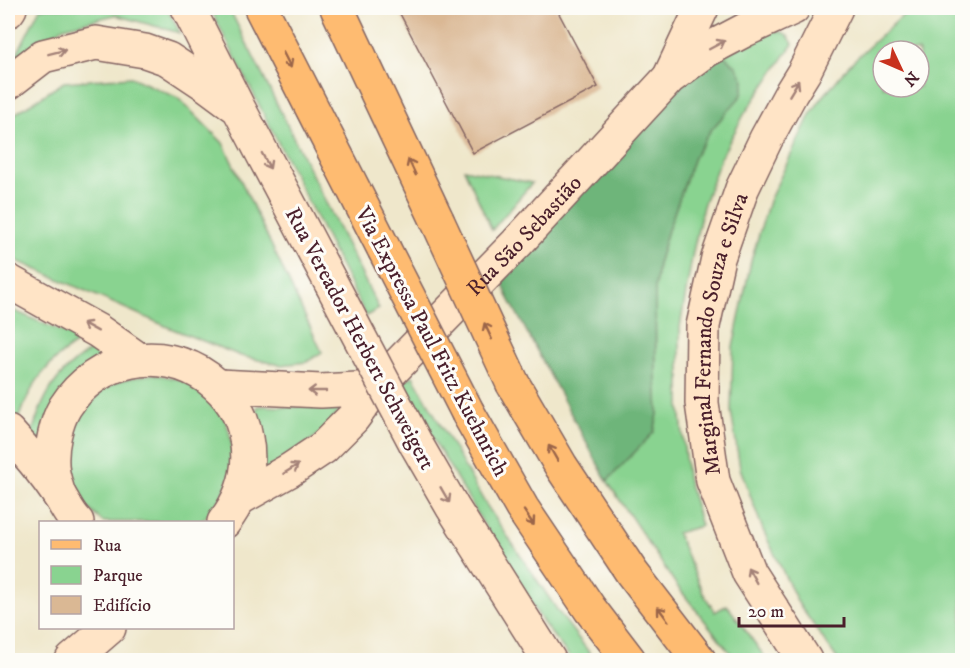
<svg xmlns="http://www.w3.org/2000/svg" width="970" height="668" viewBox="0 0 970 668" font-family="'IM FELL DW Pica',serif">
<style>
.green{fill:#89d390;stroke:#6a795e;stroke-width:1.5;fill-rule:evenodd}
.forest{fill:#6eb57a;stroke:#5c6a52;stroke-width:1.5}
.building{fill:#dab894}
.lines{fill:none;stroke-linecap:round;stroke-linejoin:round}
.secondary-casing{stroke:#846563;stroke-width:36}
.primary-casing{stroke:#846563;stroke-width:36}
.secondary{stroke:#ffe4c6;stroke-width:33}
.primary{stroke:#febb71;stroke-width:33}
.secondary-bridge-casing{stroke:#846563;stroke-width:36;stroke-linecap:butt}
.primary-bridge-casing{stroke:#846563;stroke-width:36;stroke-linecap:butt}
.secondary-bridge{stroke:#ffe4c6;stroke-width:33}
.primary-bridge{stroke:#febb71;stroke-width:33}
.oneway{stroke:#a48278}
.oneway2{stroke:#9b654a}
.labels{text-anchor:middle;stroke-width:6;stroke-linejoin:round;paint-order:stroke}
.street-label{font-size:22px;fill:#4a1f2b;stroke:#fdfcf7}
</style>
<rect width="100%" height="100%" fill="#fdfcf7"/>
<filter id="ink" filterUnits="userSpaceOnUse"><feTurbulence type="fractalNoise" baseFrequency=".0167" numOctaves="2"/><feDisplacementMap in="SourceGraphic" scale="12" xChannelSelector="R" yChannelSelector="G"/><feConvolveMatrix kernelMatrix="1 2 1 2 8 2 1 2 1" color-interpolation-filters="sRGB"/></filter>
<filter id="wash" filterUnits="userSpaceOnUse"><feTurbulence type="fractalNoise" baseFrequency=".008" numOctaves="4" result="noise"/><feDisplacementMap in="SourceGraphic" scale="24" xChannelSelector="R" yChannelSelector="G"/><feGaussianBlur stdDeviation="1.35" result="paint"/><feColorMatrix in="noise" values="0 0 0 0 0 0 0 0 0 0 0 0 0 0 0 0 0 1.4 0 .05"/><feComposite in="paint" operator="in"/></filter>
<g filter="url(#wash)">
<rect width="100%" height="100%" fill="#efe7cb"/>
<path class="green" d="M40,8H167L180,33L115,15L64,27L13,62Z
M210,8H229L379,309L366,316Z
M911,8H962V660H838L798,603L763,530L740,468L731,411L733,347L751,261L769,201L810,115L822,98L851,63ZM883,51H919V87H883Z
M773,31C784,31 788,34 793,44L745,113L721,157L703,206L693,252L680,327V406L687,477L701,526L677,533L703,593L715,612L727,605L767,660H736L677,586L607,481L654,432L658,414L656,378L655,289L658,264L668,230L694,157L710,131L742,94L744,80L721,53Z
M131,77L178,98L223,143L322,352L307,362L280,365L241,356L170,328L17,261L8,250V122L10,117L64,82Z
M464,169L532,183L492,230Z
M8,308L81,340C45,363 30,385 16,425L8,417Z
M96,347L111,354L42,452L30,440C42,396 56,371 96,347Z
M153,374C170,377 187,380 201,390C233,414 241,460 223,494C221,498 219,503 217,507C212,512 205,517 200,522H103C96,516 88,510 83,502C63,468 66,428 94,399C97,396 101,392 104,389C119,379 136,377 153,374Z
M413,376L485,503L560,614L595,660H572L544,624L512,572L439,449L403,382Z
M317,405L343,406L322,432L264,474L258,431L257,408L258,406L295,407Z"/>
<path class="forest" d="M721,53L736,66L744,80L742,95L710,131L694,157L668,230L658,264L655,289L656,378L658,414L654,432L607,481L507,295L503,284L506,270L668,92Z"/>
<g id="blocks">
<path class="building" d="M397,8H556L598,87L473,153Z"/>
</g>
</g>
<g filter="url(#ink)">
<use href="#blocks" fill-opacity="0" stroke="#846563" stroke-width="1.5"/>
<g class="lines">
<g class="secondary-casing">
<g id="secondary">
<path d="M188,8L239,109L331,283"/>
<path d="M8,11L10,8"/>
<path d="M671,74L702,8"/>
<path d="M8,83L43,56L96,43L145,51L168,59L207,85L234,105"/>
<path d="M8,281L98,331L138,359"/>
<path d="M219,386L321,391L375,388"/>
<path d="M8,432C26,451 44,473 59,495C65,504 69,514 77,522"/>
<path d="M416,444L453,508L549,660"/>
<path d="M59,495C56,485 52,474 52,464C51,446 56,422 65,407C96,358 161,344 208,378C228,393 242,413 246,438C252,469 243,497 224,522"/>
<path id="s1" d="M240,498L290,470L323,448L353,418L375,388L517,243L669,78L707,50L745,30L793,8"/>
<path d="M72,660L109,628"/>
<path id="s2" d="M805,660L749,573L713,481L702,403L703,326L718,258L742,189L766,139L791,93L804,72L836,8"/>
</g>
</g>
<g class="primary-casing">
<path id="primary" d="M261,8L384,249
M337,8L437,220
M513,384L561,466L632,573L699,660
M468,413L522,508L590,609L629,660"/>
</g>
<use href="#secondary" class="secondary"/>
<use href="#primary" class="primary"/>
<g class="secondary-bridge-casing">
<path id="secondary-bridge" d="M331,283L416,444"/>
</g>
<g class="primary-bridge-casing">
<path id="primary-bridge" d="M437,220L513,384
M384,249L468,413"/>
</g>
<use href="#secondary-bridge" class="secondary-bridge"/>
<use href="#primary-bridge" class="primary-bridge"/>
</g>
<defs><path id="oneway-shaft" d="M-6 0H5M1.5-3L5.5 0L1.5 3" fill="none" stroke-width="1.6" stroke-linecap="round" stroke-linejoin="round" transform="scale(1.5)"/></defs>
<g class="oneway">
<use href="#oneway-shaft" transform="translate(717 45) rotate(-28)"/>
<use href="#oneway-shaft" transform="translate(57 52) rotate(-14)"/>
<use href="#oneway-shaft" transform="translate(794 88) rotate(-59)"/>
<use href="#oneway-shaft" transform="translate(266 161) rotate(62)"/>
<use href="#oneway-shaft" transform="translate(90 327) rotate(-151)"/>
<use href="#oneway-shaft" transform="translate(317 391) rotate(-180)"/>
<use href="#oneway-shaft" transform="translate(291 469) rotate(-32)"/>
<use href="#oneway-shaft" transform="translate(445 495) rotate(60)"/>
<use href="#oneway-shaft" transform="translate(752 575) rotate(-119)"/>
</g>
<g class="oneway2">
<use href="#oneway-shaft" transform="translate(287 60) rotate(63)"/>
<use href="#oneway-shaft" transform="translate(412 167) rotate(-115)"/>
<use href="#oneway-shaft" transform="translate(488 331) rotate(-115)"/>
<use href="#oneway-shaft" transform="translate(553 453) rotate(-120)"/>
<use href="#oneway-shaft" transform="translate(529 518) rotate(56)"/>
<use href="#oneway-shaft" transform="translate(663 614) rotate(-127)"/>
</g>
</g>
<g class="labels">
<g class="street-label">
<text dy="8" stroke="none"><textPath href="#s1" startOffset="390">Rua São Sebastião</textPath></text>
<text dy="8" stroke="none"><textPath href="#s2" startOffset="352">Marginal Fernando Souza e Silva</textPath></text>
<text transform="translate(361 338) rotate(62)" y="8">Rua Vereador Herbert Schweigert</text>
<text transform="translate(433 341) rotate(62)" y="8">Via Expressa Paul Fritz Kuehnrich</text>
</g>
</g>
<rect width="970" height="668" fill="none" stroke="#fdfcf7" stroke-width="30"/>
<rect x="39" y="521" width="195" height="108" fill="#fdfcf7" stroke="#b5a4a5" stroke-width="1.5"/>
<rect x="51" y="540" width="30" height="9" fill="#febb71" stroke="#b5a4a5" stroke-width="1.5"/>
<text x="93" y="551" font-size="18" fill="#4a1f2b">Rua</text>
<rect x="51" y="566" width="30" height="18" fill="#89d390" stroke="#b5a4a5" stroke-width="1.5"/>
<text x="93" y="581" font-size="18" fill="#4a1f2b">Parque</text>
<rect x="51" y="596" width="30" height="18" fill="#dab894" stroke="#b5a4a5" stroke-width="1.5"/>
<text x="93" y="611" font-size="18" fill="#4a1f2b">Edifício</text>
<g transform="translate(901 69) rotate(134)"><circle r="28" fill="#fdfcf7" stroke="#b5a4a5" stroke-width="1.5"/>
<path d="M0-4.5L10 22L0 15L-10 22Z" fill="#c8321e"/>
<text y="-9" font-size="16" font-weight="bold" text-anchor="middle" fill="#4a1f2b">N</text>
</g>
<path d="M739 617v9h105v-9" fill="none" stroke="#4a1f2b" stroke-width="3"/>
<text x="748" y="617" font-size="18" fill="#4a1f2b" stroke="#fdfcf7" stroke-width="4.5" paint-order="stroke">20 m</text>
</svg>
